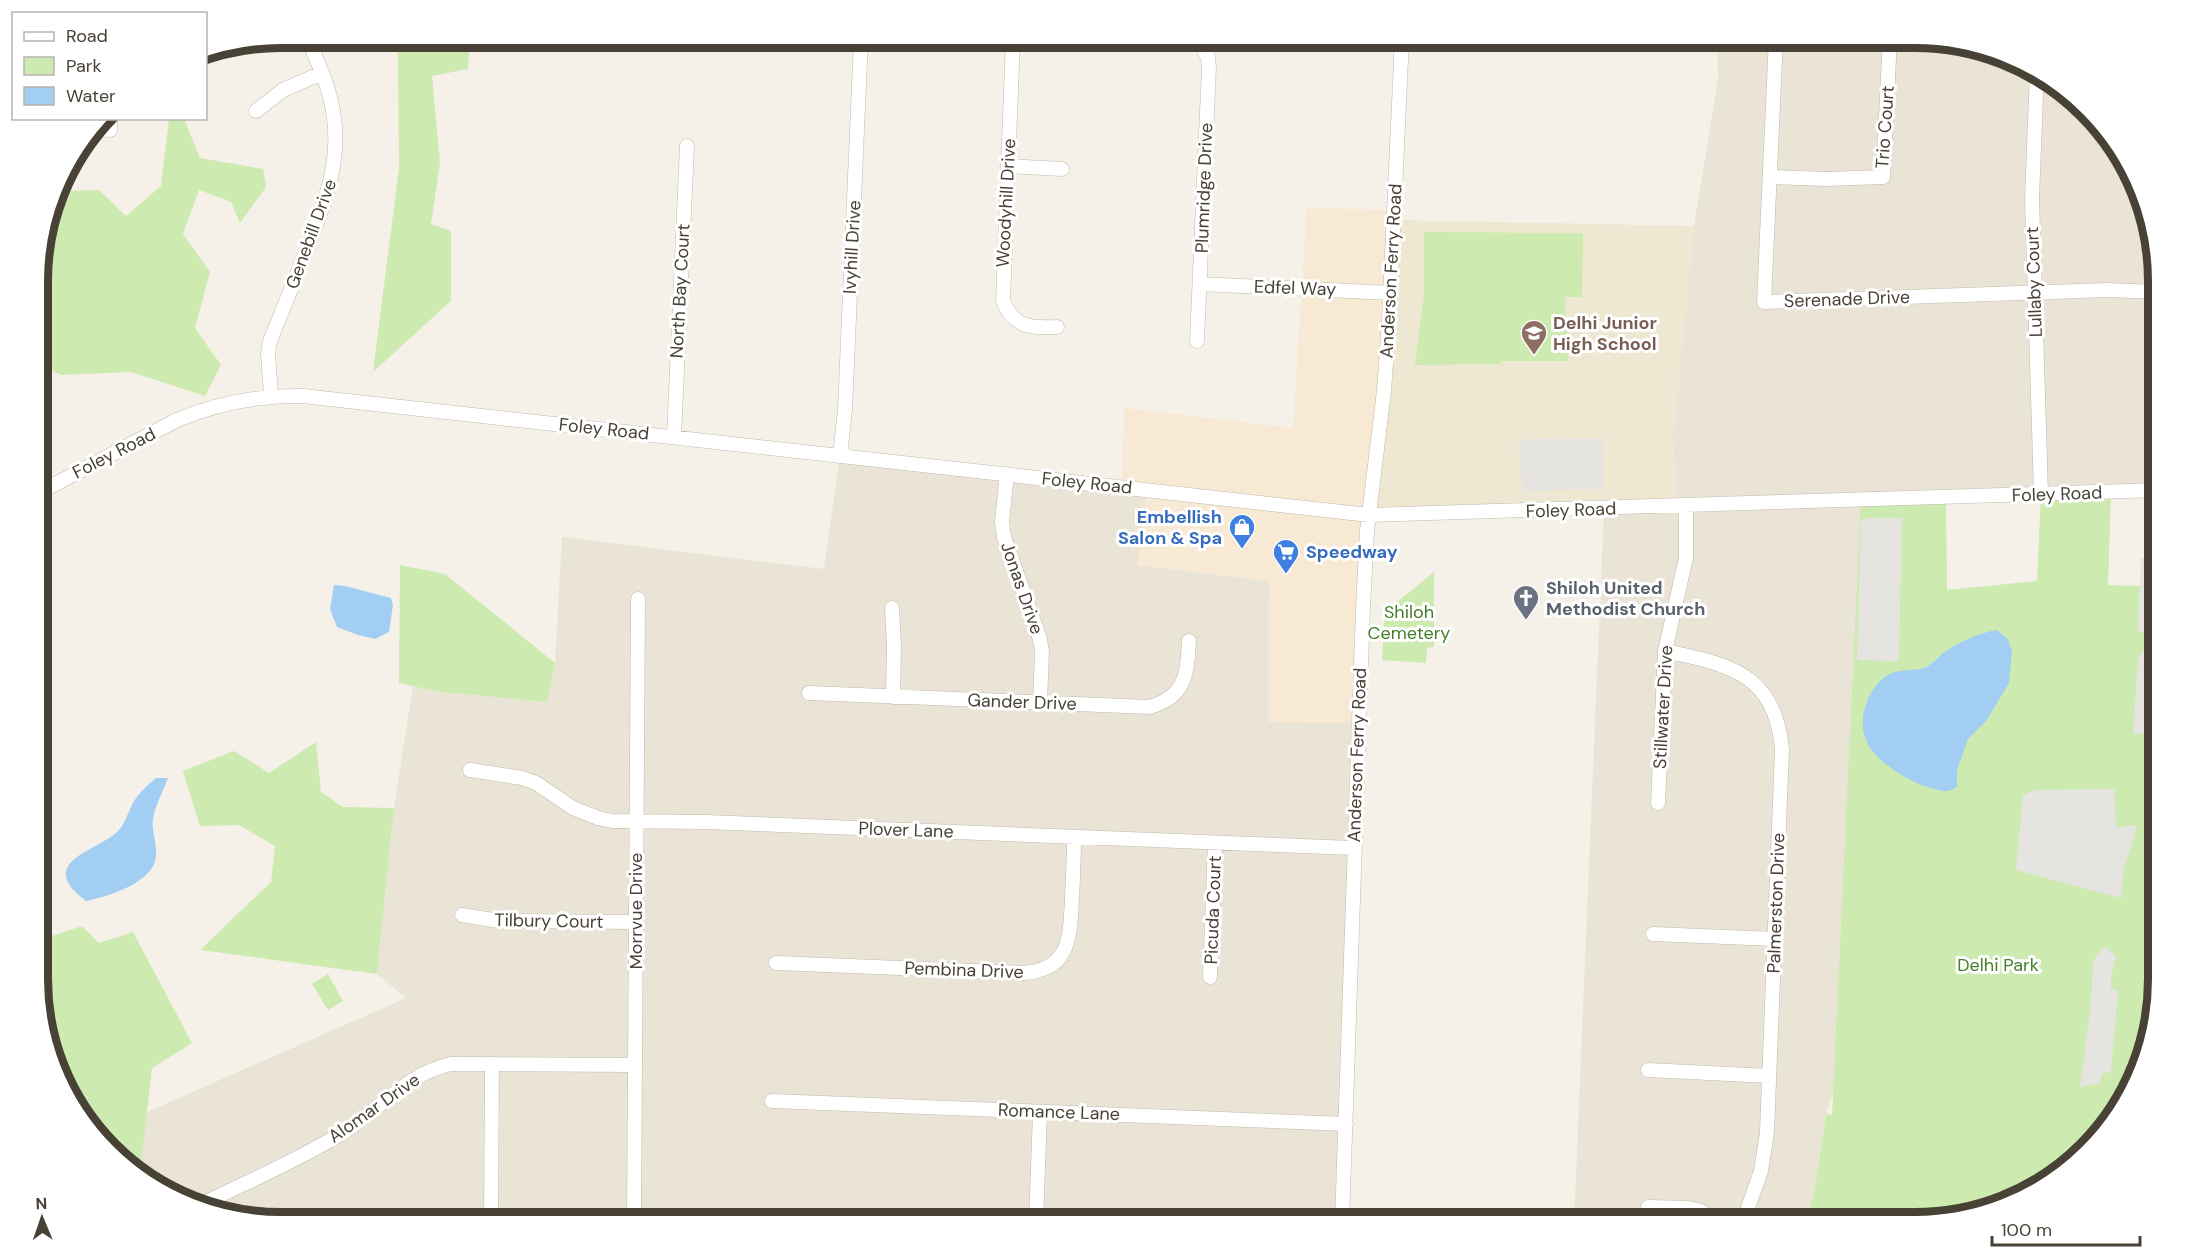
<svg xmlns="http://www.w3.org/2000/svg" width="2196" height="1260" viewBox="0 0 2196 1260" font-family="'DM Sans',sans-serif">
<style>
.residential{fill:#e9e4d6}
.commercial{fill:#f7e9d3}
.education{fill:#eee7d2}
.green{fill:#cdeab0}
.parking{fill:#e6e4e0}
.water{fill:#a3cef3}
.lines{fill:none;stroke-linecap:round;stroke-linejoin:round}
.minor-casing{stroke:#c1baaa;stroke-width:15}
.minor{stroke:#fff;stroke-width:14}
.labels{text-anchor:middle;stroke-width:6;stroke-linejoin:round;paint-order:stroke}
.street-label{font-size:18px;fill:#484236;stroke:#fff}
.education-label{font-size:18px;font-weight:bold;fill:#785e54;stroke:#fff;text-anchor:start}
.shop-label{font-size:18px;font-weight:bold;fill:#366cbe;stroke:#fff;text-anchor:end}
.worship-label{font-size:18px;font-weight:bold;fill:#5b616d;stroke:#fff;text-anchor:start}
.park-label{font-size:18px;fill:#437d27;stroke:#fff}
.rim{fill:none;stroke:#484236;stroke-width:8}
</style>
<rect width="100%" height="100%" fill="#f5f1e8"/>
<path class="residential" d="M1717,38H1916L1979,46L2037,70L2118,146L2146,203L2158,265V490L1946,497L1833,1093L1826,1114L1815,1187L1806,1222H1574L1604,509L1676,506L1673,436L1694,226L1718,79Z
M840,456L1147,490L1138,565L1269,581L1268,722L1358,723L1342,1222H280L217,1214L159,1190L100,1135L147,1112L406,998L377,974L394,808L413,686L441,692L547,702L555,663L562,537L824,569Z"/>
<path class="commercial" d="M1307,208L1395,210L1358,723L1268,722L1269,581L1138,565L1147,490L1122,487L1124,408L1293,428Z"/>
<path class="education" d="M1394,220L1694,226L1673,436L1676,506L1369,515Z"/>
<path class="green" d="M391,38H470L468,69L432,76L440,163L431,224L451,231V301L373,372L399,168L398,55Z
M169,119H184L200,158L263,169L266,187L240,223L231,202L199,190L183,234L210,272L195,328L221,365L205,396L131,372L61,375L40,364V249L55,197L59,191L99,190L126,216L161,186Z
M1424,232L1583,233L1582,297H1565L1568,361H1501V364L1415,365L1424,296Z
M2111,492L2108,585L2140,586L2139,627L2158,628V995L2126,1101L2087,1151L2037,1190L1931,1222H1806L1815,1187L1826,1114L1832,1115L1861,500L1946,497L1947,590L2037,581L2041,494Z
M400,565L445,574L555,663L547,702L441,692L399,683Z
M1434,572V647L1427,648L1426,663L1382,660L1385,612Z
M316,742L321,792L343,807L394,808L377,974L200,950L271,882L275,846L239,825L200,826L183,771L234,751L269,773Z
M82,926L99,943L133,932L192,1043L152,1068L140,1172L78,1114L66,1081L67,1078L65,1077L40,1011V988L47,976L40,970V940Z
M328,974L343,1001L328,1010L312,984Z"/>
<path class="parking" d="M1553,438L1557,439L1602,438L1604,489L1523,491L1518,440Z
M1866,518H1902L1899,661L1857,660L1861,521Z
M2141,558H2153L2154,591L2152,603L2158,604V632H2138Z
M2158,641V733L2133,734L2138,660L2143,650Z
M2114,789L2116,827L2136,825L2134,839L2124,867L2121,898L2016,870L2023,795L2036,790Z
M2105,947L2116,956L2111,978V989L2118,991L2111,1071L2101,1074L2100,1083L2080,1087L2091,1003L2093,964L2095,957Z"/>
<path class="water" d="M334,585L345,586L391,598L393,605L389,632L375,639L358,635L337,627L330,609Z
M1997,630L2008,639L2012,652L2009,683L1986,721L1968,739L1957,770V787C1953,789 1949,792 1945,791C1920,789 1875,764 1866,740C1856,718 1870,682 1892,673C1902,669 1914,671 1924,668C1932,665 1939,656 1946,651C1961,641 1979,633 1997,630Z
M156,778H168C163,791 156,804 153,818C151,829 157,843 156,855C156,882 107,897 86,901C33,861 99,851 118,831C126,823 129,808 136,798C141,791 149,784 156,778Z"/>
<g class="lines">
<g class="minor-casing">
<path id="minor" d="M1013,38L1003,301C1014,328 1031,328 1057,327
M1776,38L1764,302L2107,290L2158,292
M2037,71L2032,199L2041,494
M256,111L283,90L322,73
M96,129L110,130V118
M1008,166L1062,169
M1770,177L1826,179L1883,177L1890,38
M1200,284L1391,293
M1197,341L1209,67L1208,58L1198,38
M271,396L268,353L270,341C282,311 294,282 306,252C324,205 342,162 333,111C329,85 317,61 307,38
M674,437L687,146
M840,456L845,409L861,38
M1007,474L1002,522L1004,537L1040,639L1042,652L1040,703
M40,492L177,420C218,403 258,395 303,396L1369,515L2158,490
M892,608L894,645L893,697
M1665,651C1728,664 1775,673 1782,749L1767,1132L1761,1171L1743,1222
M809,693L1149,707C1186,697 1187,674 1189,641
M470,770L522,778L536,783L573,808L598,818L612,821L705,822L1353,848
M1658,803L1665,651L1686,558V506
M462,915L499,921L636,922
M1653,934L1775,939
M776,963L1023,973C1071,970 1070,936 1072,898C1073,878 1074,857 1074,837
M1210,977L1215,843
M1648,1070L1769,1076
M772,1101L1346,1124
M198,1206C245,1183 294,1162 339,1135C378,1112 405,1074 451,1064L635,1065
M1648,1207L1688,1208L1698,1210L1721,1222
M491,1222L492,1064
M634,1222L638,599
M1036,1222L1040,1112
M1342,1222L1363,608L1367,531L1384,391L1389,321L1402,38"/>
</g>
<use href="#minor" class="minor"/>
</g>
<defs>
<g id="school-pin" transform="scale(1.35)"><path d="M0 17L-7.5 6A9.5 9.5 0 1 1 7.5 6Z" fill="#8d6e63" stroke="#fff"/><path d="M0-5L7-2L0 1L-7-2ZM-4 1L0 2.5L4 1V4Q0 6-4 4Z" fill="#fff"/></g>
<g id="shop-pin" transform="scale(1.35)"><path d="M0 17L-7.5 6A9.5 9.5 0 1 1 7.5 6Z" fill="#3f7fe0" stroke="#fff"/><path d="M-5-2.5h2.3a2.7 3.5 0 0 1 5.4 0H5L5.5 6h-11ZM-1.5-2.5h3a1.5 2.3 0 0 0-3 0Z" fill="#fff"/></g>
<g id="supermarket-pin" transform="scale(1.35)"><path d="M0 17L-7.5 6A9.5 9.5 0 1 1 7.5 6Z" fill="#3f7fe0" stroke="#fff"/><path d="M-6-5.5h2.5l.6 2H6L4.5 2H-2.5L-4.4-4H-6ZM-1.5 3.2a1.3 1.3 0 1 0 .1 0ZM3 3.2a1.3 1.3 0 1 0 .1 0Z" fill="#fff"/></g>
<g id="church-pin" transform="scale(1.35)"><path d="M0 17L-7.5 6A9.5 9.5 0 1 1 7.5 6Z" fill="#6b7280" stroke="#fff"/><path d="M-1.2-6h2.4v3.5h3.3v2.4h-3.3V6h-2.4V-.1h-3.3v-2.4h3.3Z" fill="#fff"/></g>
</defs>
<g fill-rule="evenodd">
<use href="#school-pin" x="1534" y="333"/>
<use href="#shop-pin" x="1242" y="527"/>
<use href="#supermarket-pin" x="1286" y="552"/>
<use href="#church-pin" x="1526" y="598"/>
</g>
<g class="labels">
<g class="street-label">
<text transform="translate(1885 127) rotate(-86)" y="6">Trio Court</text>
<text transform="translate(1204 188) rotate(-88)" y="6">Plumridge Drive</text>
<text transform="translate(1006 203) rotate(-87)" y="6">Woodyhill Drive</text>
<text transform="translate(311 234) rotate(-70)" y="6">Genebill Drive</text>
<text transform="translate(852 247) rotate(-87)" y="6">Ivyhill Drive</text>
<text transform="translate(1391 271) rotate(-87)" y="6">Anderson Ferry Road</text>
<text transform="translate(2034 282) rotate(-92)" y="6">Lullaby Court</text>
<text transform="translate(1295 288) rotate(2)" y="6">Edfel Way</text>
<text transform="translate(680 291) rotate(-87)" y="6">North Bay Court</text>
<text transform="translate(1847 299) rotate(-2)" y="6">Serenade Drive</text>
<text transform="translate(604 429) rotate(6)" y="6">Foley Road</text>
<text transform="translate(114 453) rotate(-27)" y="6">Foley Road</text>
<text transform="translate(1087 483) rotate(6)" y="6">Foley Road</text>
<text transform="translate(2057 494) rotate(-2)" y="6">Foley Road</text>
<text transform="translate(1571 510) rotate(-2)" y="6">Foley Road</text>
<text transform="translate(1022 588) rotate(71)" y="6">Jonas Drive</text>
<text transform="translate(1022 702) rotate(2)" y="6">Gander Drive</text>
<text transform="translate(1663 707) rotate(-87)" y="6">Stillwater Drive</text>
<text transform="translate(1357 755) rotate(-88)" y="6">Anderson Ferry Road</text>
<text transform="translate(906 830) rotate(2)" y="6">Plover Lane</text>
<text transform="translate(1776 903) rotate(-88)" y="6">Palmerston Drive</text>
<text transform="translate(1213 910) rotate(-88)" y="6">Picuda Court</text>
<text transform="translate(636 911) rotate(-90)" y="6">Morrvue Drive</text>
<text transform="translate(549 921) rotate(1)" y="6">Tilbury Court</text>
<text transform="translate(964 970) rotate(2)" y="6">Pembina Drive</text>
<text transform="translate(374 1108) rotate(-35)" y="6">Alomar Drive</text>
<text transform="translate(1059 1112) rotate(2)" y="6">Romance Lane</text>
</g>
<g class="education-label">
<text x="1553" y="329">Delhi Junior<tspan x="1553" dy="21">High School</tspan></text>
</g>
<g class="shop-label">
<text x="1222" y="523">Embellish<tspan x="1222" dy="21">Salon &amp; Spa</tspan></text>
<text x="1306" y="558" text-anchor="start">Speedway</text>
</g>
<g class="worship-label">
<text x="1546" y="594">Shiloh United<tspan x="1546" dy="21">Methodist Church</tspan></text>
</g>
<g class="park-label">
<text x="1409" y="618">Shiloh<tspan x="1409" dy="21">Cemetery</tspan></text>
<text x="1998" y="971">Delhi Park</text>
</g>
</g>
<path d="M0 0H2196V1260H0ZM281 48H1915A233 233 0 0 1 2148 281V979A233 233 0 0 1 1915 1212H281A233 233 0 0 1 48 979V281A233 233 0 0 1 281 48Z" fill="#fff" fill-rule="evenodd"/>
<path class="rim" d="M281 48H1915A233 233 0 0 1 2148 281V979A233 233 0 0 1 1915 1212H281A233 233 0 0 1 48 979V281A233 233 0 0 1 281 48Z"/>
<rect x="12" y="12" width="195" height="108" fill="#ffffff" stroke="#b6b3af" stroke-width="1.5"/>
<rect x="24" y="32" width="30" height="9" fill="#ffffff" stroke="#b6b3af" stroke-width="1.5"/>
<text x="66" y="42" font-size="18" fill="#484236">Road</text>
<rect x="24" y="57" width="30" height="18" fill="#cdeab0" stroke="#b6b3af" stroke-width="1.5"/>
<text x="66" y="72" font-size="18" fill="#484236">Park</text>
<rect x="24" y="87" width="30" height="18" fill="#a3cef3" stroke="#b6b3af" stroke-width="1.5"/>
<text x="66" y="102" font-size="18" fill="#484236">Water</text>
<g transform="translate(42 1218) rotate(358)" stroke="#ffffff" stroke-width="4.5" paint-order="stroke">
<path d="M0-4.5L10 22L0 15L-10 22Z" fill="#484236"/>
<text y="-9" font-size="16" font-weight="bold" text-anchor="middle" fill="#484236">N</text>
</g>
<path d="M1992 1236v9h148v-9" fill="none" stroke="#484236" stroke-width="3"/>
<text x="2001" y="1236" font-size="18" fill="#484236" stroke="#ffffff" stroke-width="4.5" paint-order="stroke">100 m</text>
</svg>
